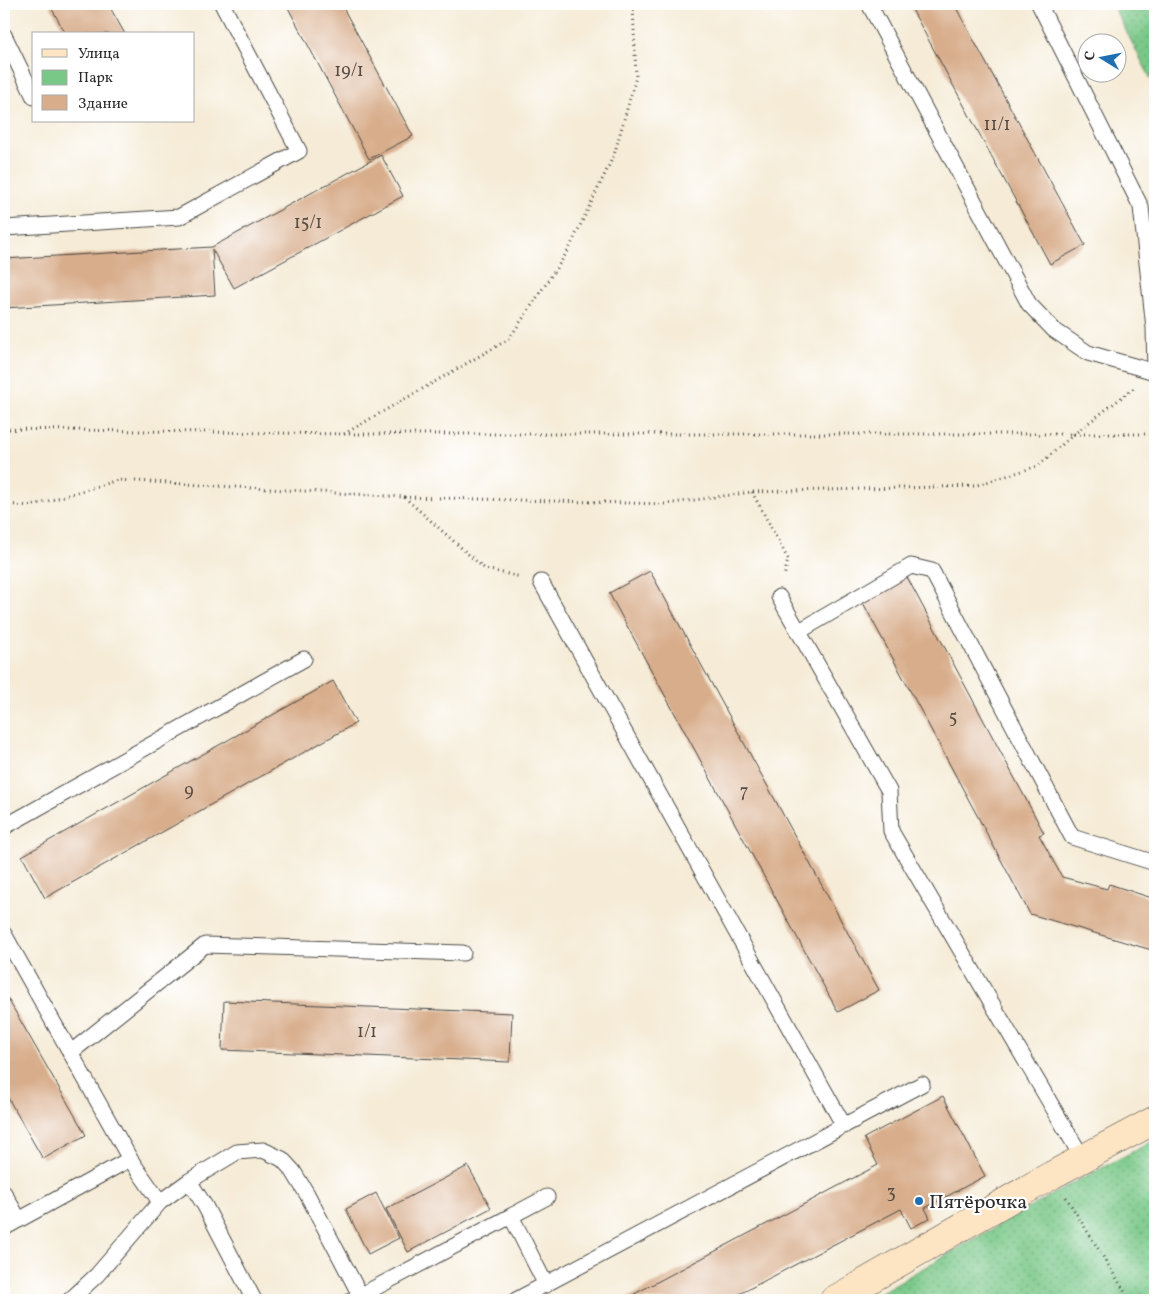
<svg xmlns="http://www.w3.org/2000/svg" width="1159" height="1304" viewBox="0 0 1159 1304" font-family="Vollkorn,serif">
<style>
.green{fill:url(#green-dots);stroke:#527a5a}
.building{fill:#d8ad8b}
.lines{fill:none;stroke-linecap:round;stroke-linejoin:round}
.lane-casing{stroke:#494845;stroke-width:17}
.secondary-casing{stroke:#494845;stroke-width:29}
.path{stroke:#494845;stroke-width:3;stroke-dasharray:1 4;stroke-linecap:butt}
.lane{stroke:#fff;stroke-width:15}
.secondary{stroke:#fde5c4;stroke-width:28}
.poi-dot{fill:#1f6fb2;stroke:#fff;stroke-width:2}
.labels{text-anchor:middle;stroke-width:4.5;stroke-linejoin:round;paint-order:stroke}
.number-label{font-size:18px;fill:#564c43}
.poi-label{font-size:20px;fill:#2b2b2b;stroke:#fff;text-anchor:start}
</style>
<defs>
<pattern id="green-dots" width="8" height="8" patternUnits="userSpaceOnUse" patternTransform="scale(1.25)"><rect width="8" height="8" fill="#79c888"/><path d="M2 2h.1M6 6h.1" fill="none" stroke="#63a36f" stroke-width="1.8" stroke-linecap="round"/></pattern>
</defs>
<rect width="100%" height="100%" fill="#fff"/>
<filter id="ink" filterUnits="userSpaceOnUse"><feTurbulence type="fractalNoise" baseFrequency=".02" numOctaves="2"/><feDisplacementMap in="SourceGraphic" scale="10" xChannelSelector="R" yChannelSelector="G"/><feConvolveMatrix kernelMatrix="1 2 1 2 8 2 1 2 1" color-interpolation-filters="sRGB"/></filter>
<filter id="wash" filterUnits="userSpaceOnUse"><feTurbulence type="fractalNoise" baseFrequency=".0096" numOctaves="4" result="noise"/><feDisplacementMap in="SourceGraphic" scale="20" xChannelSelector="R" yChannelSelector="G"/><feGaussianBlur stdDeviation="1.12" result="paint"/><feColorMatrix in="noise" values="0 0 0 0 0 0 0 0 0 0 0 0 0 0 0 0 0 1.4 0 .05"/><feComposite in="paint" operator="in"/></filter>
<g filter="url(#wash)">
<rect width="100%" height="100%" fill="#f5ebd6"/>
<path class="green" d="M1112,4H1155V87Z
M1155,1140V1300H867L1071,1184Z"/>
<g id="blocks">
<path class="building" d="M49,4H108L125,34H66Z
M286,4H341L413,136L369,159Z
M909,4H954L1085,245L1050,264Z
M381,155L403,196L234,288L212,249L215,295L4,308V259L212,247Z
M650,571L879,990L838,1012L609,593Z
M907,577L1044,833L1039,835L1062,877L1107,889L1109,884L1155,899V951L1030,914L862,601Z
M333,681L356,723L45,898L22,856Z
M4,992L86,1135L43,1159L4,1091Z
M224,1001L512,1013L510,1062L222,1050Z
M943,1096L985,1176L925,1208L930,1218L911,1228L901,1209L728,1300H623L878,1165L864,1138Z
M468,1166L491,1208L408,1252L386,1209Z
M376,1193L399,1238L368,1254L346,1209Z"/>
</g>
</g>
<g filter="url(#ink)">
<use href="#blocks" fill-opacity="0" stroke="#494845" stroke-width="1"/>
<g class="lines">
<g class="lane-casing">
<path id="lane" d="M869,4L1029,304L1054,330L1088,353L1155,372
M1039,4L1141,207L1154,328L1155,372
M4,35L34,97
M4,228L179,217L299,151L222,4
M541,582L844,1126
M779,597L889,791L891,831L1083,1159
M798,632L911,566L932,571L1072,837L1155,863
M4,827L304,659
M4,934L130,1159L160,1202
M70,1053L205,945L463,953
M189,1181L237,1152L263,1150L282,1159L293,1171L307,1194L360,1295
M4,1193L19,1220
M511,1216L546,1285
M4,1228L130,1159
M70,1300L97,1275L160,1202L189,1181L205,1206L254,1300
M352,1300L547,1197
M516,1300L922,1084"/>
</g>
<g class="secondary-casing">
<path id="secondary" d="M834,1300L1052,1175L1155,1120"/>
</g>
<path class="path" d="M4,429L344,434H1155
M344,434L509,339L568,251L614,155L636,77L633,4
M752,492L788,559L784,577
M404,497L666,504L752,492L974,486L1038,466L1074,434L1134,388
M4,504L31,506L118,480L404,497L485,569L521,577
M1066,1197L1130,1300"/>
<use href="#lane" class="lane"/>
<use href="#secondary" class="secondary"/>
</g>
</g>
<circle class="poi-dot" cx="919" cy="1201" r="5"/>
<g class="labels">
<g class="number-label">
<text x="349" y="76">19/1</text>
<text x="997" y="130">11/1</text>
<text x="308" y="228">15/1</text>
<text x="953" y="723">5</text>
<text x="189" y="796">9</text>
<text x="744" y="797">7</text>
<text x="367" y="1037">1/1</text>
<text x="891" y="1198">3</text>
</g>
<g class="poi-label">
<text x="929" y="1208">Пятёрочка</text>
</g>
</g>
<rect width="1159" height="1304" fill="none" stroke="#fff" stroke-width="20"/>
<rect x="32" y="32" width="162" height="90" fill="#ffffff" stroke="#aaaaaa"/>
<rect x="42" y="49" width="25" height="8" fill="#fde5c4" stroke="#aaaaaa"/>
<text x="78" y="58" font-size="15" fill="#2b2b2b">Улица</text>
<rect x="42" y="70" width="25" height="15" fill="#79c888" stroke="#aaaaaa"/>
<text x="78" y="82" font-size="15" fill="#2b2b2b">Парк</text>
<rect x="42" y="95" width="25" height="15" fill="#d8ad8b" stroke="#aaaaaa"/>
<text x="78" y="108" font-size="15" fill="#2b2b2b">Здание</text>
<g transform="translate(1102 58) rotate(280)"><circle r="24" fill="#ffffff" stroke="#aaaaaa"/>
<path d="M0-4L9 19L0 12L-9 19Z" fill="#1f6fb2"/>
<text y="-8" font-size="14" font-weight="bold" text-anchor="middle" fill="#2b2b2b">С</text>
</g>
</svg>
